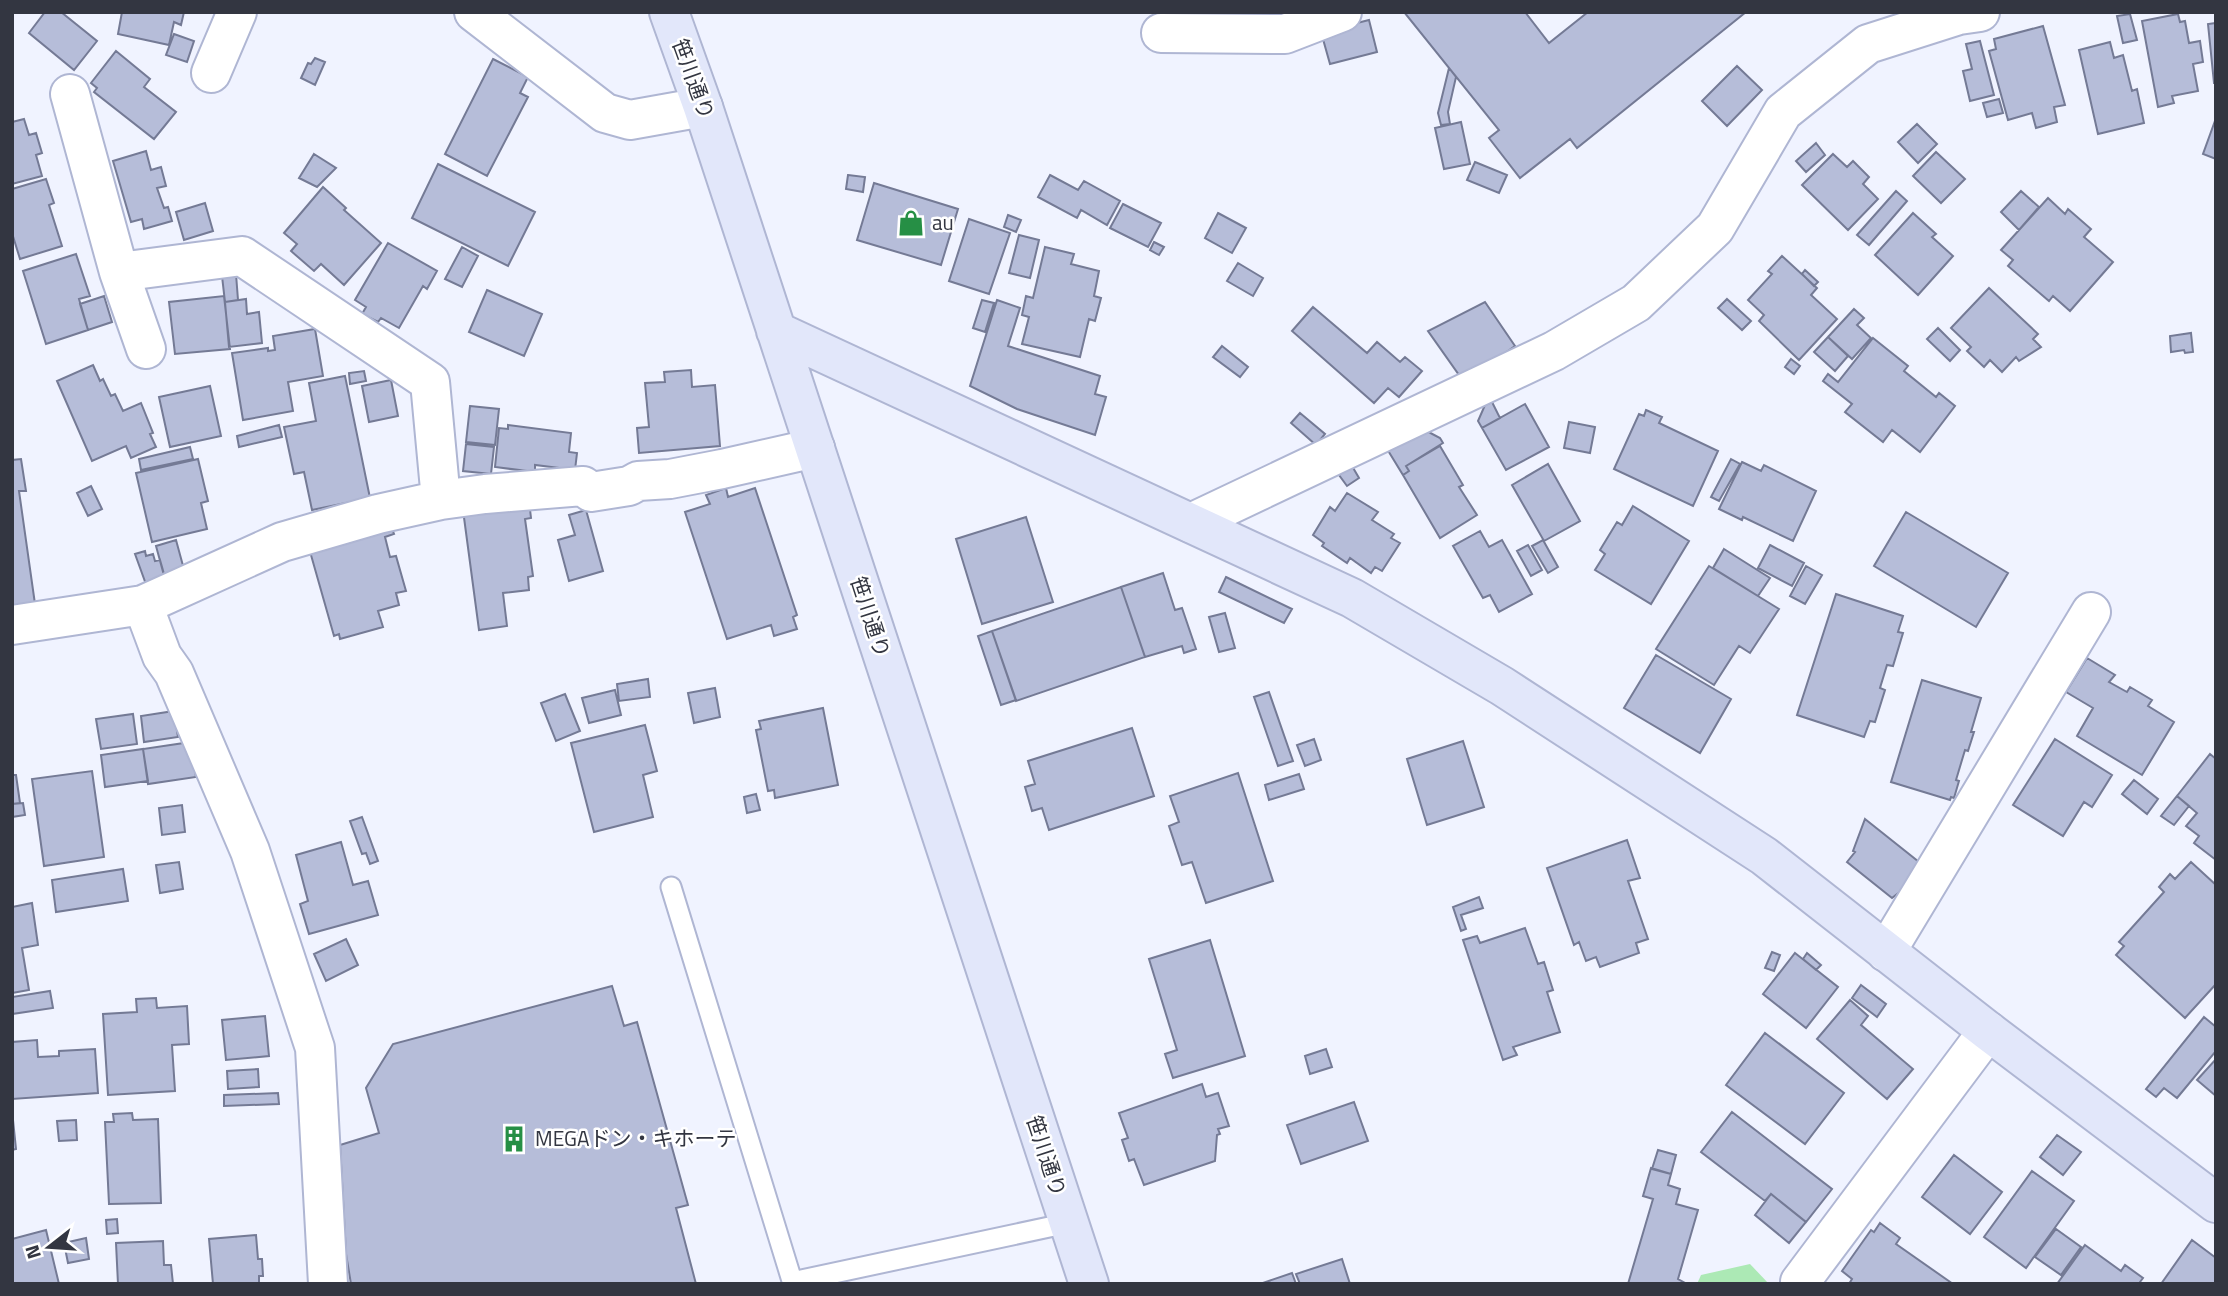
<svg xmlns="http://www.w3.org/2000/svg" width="2228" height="1296" viewBox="0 0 2228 1296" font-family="'Titillium Web','Noto Sans JP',sans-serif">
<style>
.green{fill:#ace9b5}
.building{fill:#b6bdd9;stroke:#747a95;stroke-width:2}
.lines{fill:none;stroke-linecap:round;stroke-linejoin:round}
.lane-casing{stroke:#afb6d3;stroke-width:23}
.street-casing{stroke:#afb6d3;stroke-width:42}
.secondary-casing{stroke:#afb6d3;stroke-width:42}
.lane{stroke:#fff;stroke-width:19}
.street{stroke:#fff;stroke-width:38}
.secondary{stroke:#e2e7fa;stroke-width:38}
.labels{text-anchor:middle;stroke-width:5;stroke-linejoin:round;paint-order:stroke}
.street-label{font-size:21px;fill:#333641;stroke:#fff}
.poi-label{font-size:21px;fill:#333641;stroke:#fff;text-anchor:start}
</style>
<rect width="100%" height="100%" fill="#f0f3ff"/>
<path class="green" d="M1750,1264L1769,1284H1697L1701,1275Z"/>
<path class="building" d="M45,12H61L97,41L74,70L29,33Z
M122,12H184L181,25L174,22L169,45L118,34Z
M1404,12H1525L1549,43L1588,12H1746L1577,148L1570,139L1520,178L1489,138L1499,130Z
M2130,14L2137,40L2123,43L2117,16Z
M2178,14L2180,22L2185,21L2189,43L2200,41L2203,62L2193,64L2198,91L2172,96L2174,103L2158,107L2142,21Z
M1369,20L1377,52L1330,64L1321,32Z
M2216,23V83H2214L2208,24Z
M2043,26L2065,105L2054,107L2057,122L2036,128L2032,113L2008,120L1989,51L1996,49L1994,39Z
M174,34L194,41L187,62L166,55Z
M1980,41L1994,95L1970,101L1963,71L1972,69L1966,44Z
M2110,42L2114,58L2123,55L2132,91L2137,89L2144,123L2098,134L2079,50Z
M116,51L150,79L144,87L176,112L154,139L94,92L97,88L91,83Z
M315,58L325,62L315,85L301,78L308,63L311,64Z
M493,59L528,77L520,93L528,97L487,176L445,154Z
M1737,66L1762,90L1727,126L1702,101Z
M1449,68L1456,77L1448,112L1450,124L1441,125L1438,113Z
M1999,99L2003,113L1987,117L1983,103Z
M2216,118V159L2203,154Z
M24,119L29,135L36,133L42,153L36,155L42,176L12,184V122Z
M1461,122L1470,164L1444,169L1435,128Z
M1917,124L1937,144L1918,163L1898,142Z
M1816,143L1825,155L1806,172L1796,161Z
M146,151L151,170L161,167L166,186L157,188L164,208L168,207L172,221L144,229L142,219L131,222L113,161Z
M1936,152L1965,179L1941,203L1913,176Z
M314,154L336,168L317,187L299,178Z
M1833,154L1847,167L1853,161L1869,177L1863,184L1878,199L1848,230L1802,185Z
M1475,162L1507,175L1499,193L1467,180Z
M438,164L535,212L508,266L412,218Z
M848,175L865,177L863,192L846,189Z
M1050,175L1078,190L1084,181L1120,201L1107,225L1081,210L1077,218L1038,197Z
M46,179L54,203L49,205L62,246L20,259L12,233V189Z
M874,183L958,209L941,265L857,240Z
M323,187L346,208L344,210L381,243L344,285L321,264L314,271L291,251L297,244L284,233Z
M1896,191L1907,201L1869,245L1857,235Z
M2021,191L2039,207L2019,230L2001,212Z
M2048,198L2065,214L2068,209L2091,229L2084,237L2113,262L2070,311L2053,296L2049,301L2008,266L2013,260L2001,250Z
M205,203L213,231L184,240L176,212Z
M1123,204L1161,223L1148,247L1110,228Z
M1218,213L1246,228L1232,253L1205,238Z
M1913,213L1936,234L1932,237L1953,256L1918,295L1875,255Z
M1008,215L1021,220L1016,232L1004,227Z
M969,219L1010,233L989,294L949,281Z
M1019,235L1039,240L1030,278L1009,273Z
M1154,242L1164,247L1159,255L1150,250Z
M388,243L437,271L427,289L423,286L399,328L381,318L378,322L362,314L366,307L355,300Z
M462,247L478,256L462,287L445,279Z
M1045,247L1074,254L1071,264L1099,271L1094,296L1101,298L1095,321L1089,319L1080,357L1022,344L1029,317L1022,315L1026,296L1033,298Z
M76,254L90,296L79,299L88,330L46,344L23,271Z
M1782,256L1817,288L1811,295L1837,319L1799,360L1759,321L1764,315L1748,300L1772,274L1768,271Z
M1238,263L1263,278L1253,296L1227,281Z
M1805,270L1818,282L1814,286L1802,274Z
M236,274L238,300L225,302L222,276Z
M1989,288L2038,334L2033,339L2041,347L2019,361L2016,357L2002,372L1990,360L1984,367L1967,351L1971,347L1951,328Z
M487,290L542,314L524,356L469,332Z
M104,296L112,322L88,330L80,304Z
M224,296L230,349L175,354L169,302Z
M246,299L247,314L259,312L262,343L229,347L225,302Z
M1727,299L1751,321L1742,330L1718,308Z
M982,300L994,303L985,332L973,328Z
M997,300L1020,308L1008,346L1100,376L1095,394L1106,397L1095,435L1017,409L970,386Z
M1485,302L1515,346L1464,382L1428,331Z
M1313,307L1367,353L1377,342L1400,362L1405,357L1422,371L1399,397L1388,388L1374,403L1292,331Z
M1854,309L1864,318L1857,325L1871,338L1852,359L1828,337Z
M1938,328L1960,350L1950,361L1927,339Z
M315,329L323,376L288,382L293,411L243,420L232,353L268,348V351L275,350L273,336Z
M2191,333L2193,352L2185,353L2184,350L2171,352L2170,336Z
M1828,337L1848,356L1835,371L1814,352Z
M1873,338L1908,366L1904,371L1936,397L1939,393L1955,406L1920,452L1892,430L1883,442L1845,412L1852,404L1823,381L1828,374L1838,382Z
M1222,346L1248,367L1240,377L1213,357Z
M1791,359L1800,366L1794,374L1785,367Z
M93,365L100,381L103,379L111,396L115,394L123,411L141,403L153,433L150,434L156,447L131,458L126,446L92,461L57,381Z
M691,370L692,387L715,385L720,446L639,453L637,428L649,427L645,383L665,382L664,372Z
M364,371L366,381L350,384L349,373Z
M345,376L370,498L312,510L304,472L294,474L284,427L316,421L309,383Z
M391,380L398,416L369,422L362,386Z
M210,386L221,436L170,447L159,397Z
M1492,402L1500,418L1482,428L1478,421L1485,405Z
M1525,404L1549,447L1506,470L1482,428Z
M470,406L499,409L495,445L466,442Z
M1646,410L1662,417L1659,423L1718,451L1693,506L1614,469L1639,414L1644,416Z
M1300,413L1325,434L1316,445L1291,423Z
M1569,422L1595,427L1590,453L1564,448Z
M279,425L282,437L239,447L237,436Z
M508,425L571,433L569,452L577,453L575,470L535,465V472L495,467L499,428L508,429Z
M1421,428L1440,438L1443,443L1406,466L1409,471L1403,475L1384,444Z
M466,444L494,447L491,474L463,471Z
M1440,446L1463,485L1459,487L1477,515L1440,538L1403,475L1409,471L1406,466Z
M190,447L193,459L141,470L139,459Z
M21,459L26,491H19L35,604L12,607V460Z
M198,459L208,501L201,503L207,529L152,542L136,473Z
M1731,459L1740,464L1719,501L1711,497Z
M1742,462L1761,471L1764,465L1816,491L1793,541L1743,517L1742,520L1719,509Z
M1548,464L1580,521L1544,541L1512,485Z
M1352,466L1359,478L1347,486L1339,475Z
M91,486L102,509L88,516L77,493Z
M726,488L728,497L755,488L797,615L793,617L797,629L774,636L771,625L727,639L685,512L710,504L706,495Z
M1347,493L1378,512L1372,520L1394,534L1391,538L1400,543L1382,571L1375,567L1371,573L1350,558L1347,563L1322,546L1324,543L1313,535L1330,507L1335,511Z
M529,501L531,518L525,519L533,576L528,577L529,590L503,593L507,626L479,630L463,510Z
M1633,506L1689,541L1651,604L1595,570L1605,554L1600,550L1617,522L1622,525Z
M586,510L603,571L569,581L558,540L575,535L569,515Z
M1906,512L2008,573L1976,627L1874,566Z
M1026,517L1053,602L982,624L956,539Z
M390,524L394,534L385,537L390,557L396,556L406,591L396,593L399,605L378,611L383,627L340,639L339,634L334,636L309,548Z
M1480,531L1489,547L1502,540L1532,594L1499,612L1490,595L1483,598L1453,546Z
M176,540L185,573L165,579L156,546Z
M1543,540L1558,567L1548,573L1532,546Z
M1528,545L1542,570L1531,576L1517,551Z
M1770,545L1804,563L1792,586L1758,568Z
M1724,549L1770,578L1758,596L1713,568Z
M145,551L146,556L153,554L155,561L160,560L166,581L147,587L135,554Z
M1709,566L1779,609L1750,653L1739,646L1714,685L1656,649Z
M1806,566L1822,575L1805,604L1790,596Z
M1163,573L1175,610L1182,608L1196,649L1184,653L1182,646L1145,657L1121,587Z
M1226,577L1292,609L1284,623L1219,592Z
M1121,587L1145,657L1016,701L992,631Z
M1836,594L1903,616L1898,632L1903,633L1893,666L1887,665L1880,688L1885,690L1875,722L1870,721L1864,737L1797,715Z
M1225,613L1235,648L1219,652L1209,617Z
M992,631L1016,700L1001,705L978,636Z
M1656,655L1731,699L1700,753L1624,708Z
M2087,658L2115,675L2109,682L2127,692L2130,687L2152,700L2148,706L2174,722L2142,775L2077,736L2093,708L2066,692Z
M648,679L650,697L619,701L617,684Z
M1922,680L1981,698L1971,732H1974L1968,751L1965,750L1956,780L1959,781L1954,798L1951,797L1950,800L1891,782Z
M715,688L720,717L694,723L688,693Z
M615,690L621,715L589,723L582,698Z
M1269,692L1293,761L1278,766L1254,697Z
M565,694L580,731L556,741L541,703Z
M823,708L838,785L775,798L774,790L768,791L756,730L761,729L759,721Z
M174,711L178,737L144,742L141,716Z
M133,714L137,744L101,749L96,719Z
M645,725L657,771L643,775L653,817L594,832L571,743Z
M1132,728L1154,796L1049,830L1042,808L1032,811L1025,787L1035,784L1028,761Z
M1314,739L1321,760L1305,766L1297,745Z
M2055,739L2112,775L2092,807L2084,802L2063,836L2013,805Z
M1463,741L1484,807L1427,825L1407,759Z
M191,742L196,777L148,784L143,749Z
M143,749L148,781L105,787L101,755Z
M2210,754L2216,759V860L2194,843L2199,836L2186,826L2197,813L2177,796Z
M92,771L104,857L44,866L32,779Z
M1238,773L1273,881L1206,903L1192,862L1182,865L1169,826L1179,822L1170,796Z
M1299,774L1304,789L1269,800L1265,785Z
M12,775H16L20,803L12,804Z
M2134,780L2158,799L2147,814L2122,794Z
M756,794L760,810L747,813L744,797Z
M2177,796L2189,806L2174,825L2161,816Z
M23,803L25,815L12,817V804Z
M182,805L185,832L162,835L159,808Z
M362,817L378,861L370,864L366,853L362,854L350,821Z
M1865,819L1919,862L1901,891L1892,898L1847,862L1855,852L1853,851Z
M1627,840L1640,878L1628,881L1648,939L1636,943L1639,953L1600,967L1596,957L1586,961L1579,942L1574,945L1547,868Z
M341,842L353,885L368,881L378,915L309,934L300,904L308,901L296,855Z
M179,862L183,889L160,893L156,865Z
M2191,862L2216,885V984L2185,1018L2116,955L2124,946L2119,942L2164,892L2159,887L2170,874L2175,879Z
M123,869L128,901L56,912L52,880Z
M1479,897L1483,908L1461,915L1466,929L1461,931L1453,907Z
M32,903L38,945L22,948L29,990L12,993V907Z
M1525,928L1538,964L1544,962L1553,990L1547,992L1560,1032L1513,1047L1517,1055L1503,1060L1463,940L1477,936L1480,943Z
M346,939L358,965L326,981L314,954Z
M1210,940L1245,1056L1173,1078L1165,1054L1177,1050L1149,959Z
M1772,952L1780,955L1774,971L1765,968Z
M1795,953L1838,987L1806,1028L1763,994Z
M1807,953L1821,965L1816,970L1803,959Z
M1861,985L1886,1004L1877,1017L1852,998Z
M612,986L624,1026L637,1022L688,1205L676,1208L696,1284H351L346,1254L340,1145L379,1133L366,1088L393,1044Z
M50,991L53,1008L12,1014V997Z
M156,998L157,1008L187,1006L189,1044L172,1045L175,1091L108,1095L103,1014L137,1012L136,999Z
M1850,1000L1868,1016L1861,1025L1913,1069L1887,1099L1817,1039Z
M265,1016L269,1056L226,1060L222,1020Z
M2204,1017L2216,1027V1051L2177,1098L2164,1088L2156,1097L2146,1089Z
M1765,1033L1844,1093L1805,1144L1726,1085Z
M37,1040L38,1057L59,1056V1051L95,1049L98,1093L12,1099V1042Z
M1326,1049L1332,1067L1310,1074L1305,1056Z
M2216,1059V1096L2197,1080Z
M258,1069L259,1087L228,1089L227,1071Z
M1202,1084L1206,1097L1218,1093L1229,1126L1218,1129L1220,1134L1217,1135L1215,1161L1144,1185L1134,1159L1129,1161L1122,1140L1128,1138L1119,1113Z
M278,1093L279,1104L224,1106V1095Z
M1354,1102L1368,1141L1301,1164L1287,1125Z
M12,1110L16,1149L12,1150Z
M1732,1112L1832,1189L1806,1222L1771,1194L1765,1201L1701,1152Z
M132,1113L133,1120L158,1119L161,1203L109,1204L105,1122H114L113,1114Z
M76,1120L77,1140L59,1141L57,1121Z
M2057,1135L2081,1152L2063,1175L2040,1157Z
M1658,1150L1676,1155L1671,1174L1652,1169Z
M1954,1155L2002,1192L1970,1234L1922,1197Z
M1651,1168L1671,1174L1668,1185L1680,1189L1676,1204L1698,1210L1678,1279L1687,1284H1628L1653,1199L1643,1196Z
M2032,1171L2074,1201L2026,1268L1984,1237Z
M1771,1194L1806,1222L1789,1243L1755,1215Z
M117,1219L118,1233L107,1234L106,1220Z
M1880,1223L1900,1238L1896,1244L1953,1284H1849L1852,1279L1842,1271L1871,1230L1874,1232Z
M2056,1229L2081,1247L2061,1275L2035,1257Z
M46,1230L59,1284H12V1239Z
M256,1235L258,1259H262L263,1276H259V1284H213L209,1239Z
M86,1238L89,1259L68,1263L64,1243Z
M2192,1240L2216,1258V1284H2161Z
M163,1241L164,1265H171L173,1284H118L116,1243Z
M2085,1245L2121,1271L2125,1265L2143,1278L2140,1282L2141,1284H2057Z
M1342,1259L1350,1284H1300L1296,1274Z
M1292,1273L1296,1284H1260Z"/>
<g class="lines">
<g class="lane-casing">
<path id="lane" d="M671,887L793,1284
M792,1282L1068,1223"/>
</g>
<g class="street-casing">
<path id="street" d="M474,12L605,113L630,120L703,107
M1161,33L1285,34L1342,12
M211,73L237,12
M70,94L119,272L242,256L430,382L441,500
M119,272L146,349
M1191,523L1554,351L1636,303L1715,228L1783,112L1868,44L1959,15L1980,12
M143,605L162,656L174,673L250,851L315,1048L328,1284
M12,625L143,605L282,542L378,514L441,500L485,494L583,486L591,492L629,486L638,481L670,479L722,469L815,448
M1886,952L2091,612
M1802,1284L1800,1282L1988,1031"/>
</g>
<g class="secondary-casing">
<path id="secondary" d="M669,12L703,107L1089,1284
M776,331L1352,598L1502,686L1764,856L1988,1031L2216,1203"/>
</g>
<use href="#lane" class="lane"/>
<use href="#street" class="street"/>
<use href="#secondary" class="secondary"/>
</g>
<defs>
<g id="shop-bare" transform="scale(2.1)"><path d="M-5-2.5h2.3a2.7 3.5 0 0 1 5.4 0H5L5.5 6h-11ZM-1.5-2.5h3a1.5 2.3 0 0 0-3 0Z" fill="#268f45" stroke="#fff" stroke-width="2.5" paint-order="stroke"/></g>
<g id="building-bare" transform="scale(2.1)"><path d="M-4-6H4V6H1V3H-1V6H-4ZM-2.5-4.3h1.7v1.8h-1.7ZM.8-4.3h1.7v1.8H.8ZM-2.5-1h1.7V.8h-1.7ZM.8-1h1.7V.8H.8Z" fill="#268f45" stroke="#fff" stroke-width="2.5" paint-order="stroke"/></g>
</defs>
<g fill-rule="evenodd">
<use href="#shop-bare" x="911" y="223"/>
<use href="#building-bare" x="514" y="1139"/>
</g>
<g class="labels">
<g class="street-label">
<text transform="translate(693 79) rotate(70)" y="7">笹川通り</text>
<text transform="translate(870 617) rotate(72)" y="7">笹川通り</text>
<text transform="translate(1046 1156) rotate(72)" y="7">笹川通り</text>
</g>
<g class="poi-label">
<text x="932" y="230">au</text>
<text x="535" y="1146">MEGAドン・キホーテ</text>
</g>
</g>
<rect width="2228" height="1296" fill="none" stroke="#333641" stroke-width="28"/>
<g transform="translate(49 1247) rotate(253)" stroke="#ffffff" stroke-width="5" paint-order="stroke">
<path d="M0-5L12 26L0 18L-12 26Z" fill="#333641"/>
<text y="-10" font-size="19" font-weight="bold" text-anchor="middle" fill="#333641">N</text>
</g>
</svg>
